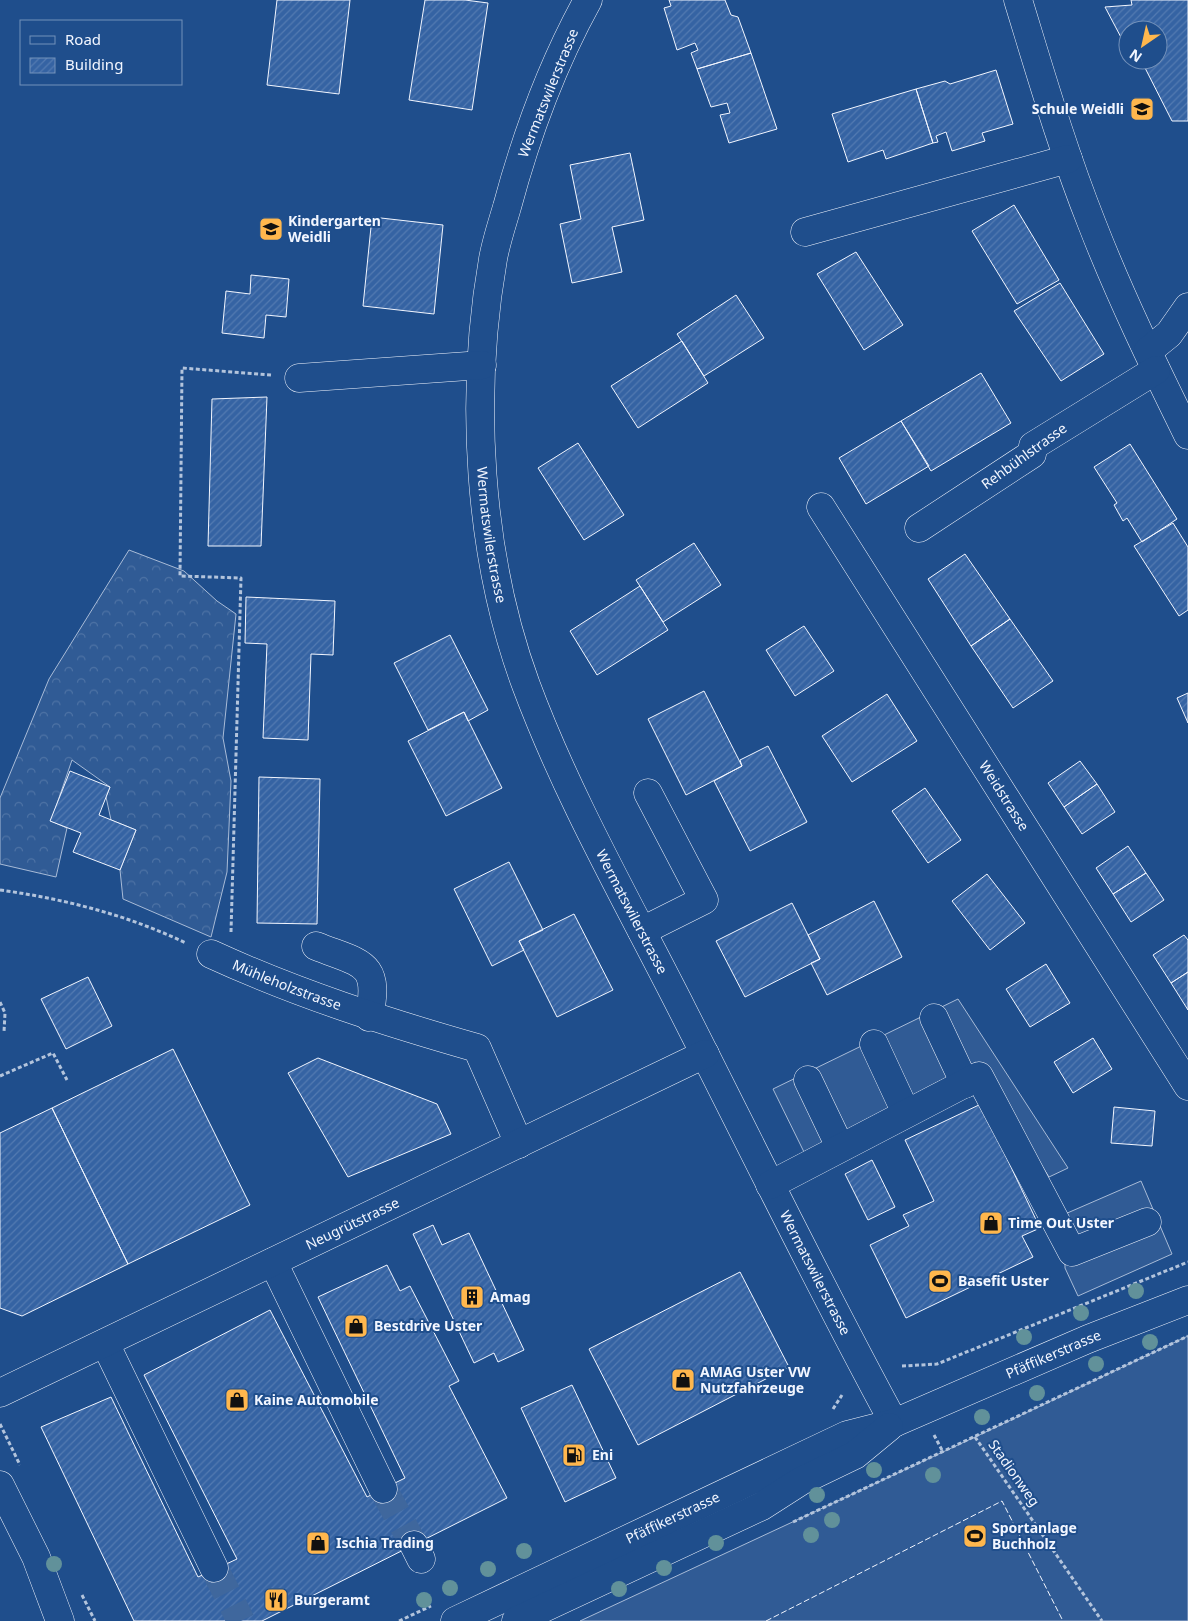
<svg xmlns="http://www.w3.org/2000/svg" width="1188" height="1621" viewBox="0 0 1188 1621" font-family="'Noto Sans',sans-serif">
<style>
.built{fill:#305b95;stroke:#a8bbd7}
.forest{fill:url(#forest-crowns);stroke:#a8bbd7}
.building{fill:url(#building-hatch);stroke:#f2f6ff}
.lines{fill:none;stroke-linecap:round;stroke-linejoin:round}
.minor-tunnel{stroke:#3f679d;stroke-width:28;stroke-dasharray:28 14;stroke-linecap:butt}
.minor-casing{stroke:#f2f6ff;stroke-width:29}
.major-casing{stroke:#f2f6ff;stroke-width:29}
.path{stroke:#b3c4dc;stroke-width:3;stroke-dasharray:4 2.5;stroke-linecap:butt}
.minor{stroke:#1f4e8c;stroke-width:28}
.major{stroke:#1f4e8c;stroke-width:28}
.fence{stroke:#f2f6ff;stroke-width:1;stroke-dasharray:6 2.5;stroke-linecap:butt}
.tree{fill:#61919a}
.labels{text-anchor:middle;stroke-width:4;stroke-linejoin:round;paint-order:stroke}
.street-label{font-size:14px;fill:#f2f6ff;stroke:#1f4e8c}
.poi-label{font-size:14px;font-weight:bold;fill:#f2f6ff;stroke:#1f4e8c;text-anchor:start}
</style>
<defs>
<pattern id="forest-crowns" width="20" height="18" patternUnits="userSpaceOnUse" patternTransform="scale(1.25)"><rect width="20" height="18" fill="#305b95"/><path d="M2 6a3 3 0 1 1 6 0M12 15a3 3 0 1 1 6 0" fill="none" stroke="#4e73a5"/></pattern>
<pattern id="building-hatch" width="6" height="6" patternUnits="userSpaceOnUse" patternTransform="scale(1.25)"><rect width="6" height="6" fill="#3563a3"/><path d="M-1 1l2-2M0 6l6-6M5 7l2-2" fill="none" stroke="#537ab1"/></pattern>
</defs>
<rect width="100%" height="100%" fill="#1f4e8c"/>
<path class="built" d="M958,999L1068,1168L1049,1177L976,1062L804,1152L773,1089Z
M1141,1181L1172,1254L1078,1296L1065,1268V1214Z
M1188,1336V1621H580L975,1437Z"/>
<path class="forest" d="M129,550L184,571L217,601L236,614L223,738L231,781L227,872L211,937L123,899L120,870L136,830L111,820L106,797L110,787L72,760L51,821L67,828L56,877L0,864V798L49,679Z"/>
<path class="building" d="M277,0H350L339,94L267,85Z
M425,0H465L488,3L472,110L409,100Z
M669,0H725L731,15L738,17L751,53L697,69L691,53L698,50L695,43L677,50L664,8L671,6Z
M1131,0H1188V121H1172L1141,60H1158V30H1128V43H1124L1105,7L1132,5Z
M751,53L777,129L729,143L720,115L730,113L727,103L711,107L697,69Z
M996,70L1013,124L982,133L985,141L952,151L946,132L936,136L938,142L933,143L916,89L945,81L950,84Z
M916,89L933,143L886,159L883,150L848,162L832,114Z
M630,153L644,220L612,227L622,272L572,283L560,224L581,219L570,165Z
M1014,205L1059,280L1017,304L972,231Z
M372,217L443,225L434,314L363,306Z
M856,252L903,325L864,350L817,274Z
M251,275L289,279L286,317L266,315L264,338L222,333L226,291L250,294Z
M1060,283L1104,354L1061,381L1014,311Z
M736,295L764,338L704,376L677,334Z
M682,341L708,383L638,428L611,386Z
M981,373L1011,423L931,471L901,421Z
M267,397L261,546H208L212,399Z
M901,421L929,466L866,504L839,458Z
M578,443L624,515L584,540L538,468Z
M1130,444L1177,519L1142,542L1127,518L1123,521L1114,505L1117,503L1094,467Z
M1173,523L1188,547V610L1179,616L1134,546Z
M694,543L721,585L663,622L636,580Z
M965,554L1010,619L971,646L928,579Z
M640,586L668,630L597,675L570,631Z
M246,597L335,601L333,655L311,654L308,740L263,738L267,644L245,643Z
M1010,619L1053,681L1013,708L971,646Z
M804,626L834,671L795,696L766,650Z
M450,635L488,710L468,721L464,712L428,730L394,663Z
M704,691L742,766L686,795L648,719Z
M1188,693V723L1177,698Z
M887,694L917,741L852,782L822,736Z
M464,712L502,788L446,816L408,741Z
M768,746L807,822L750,851L714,781L742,766L740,760Z
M1080,761L1097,784L1064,807L1048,783Z
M70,771L110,787L99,815L136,830L120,870L73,852L81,833L50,821Z
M259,777L320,779L317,924L257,923Z
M1097,784L1115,812L1082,834L1064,807Z
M925,788L961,840L928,863L892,811Z
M1128,846L1146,873L1113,894L1096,868Z
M509,862L543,930L519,941L524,950L492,966L454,889Z
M1146,873L1164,900L1131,922L1113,894Z
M987,874L1025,923L990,950L952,901Z
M874,901L902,957L827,995L811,963L820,959L808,935Z
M792,903L820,959L745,997L716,941Z
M574,914L613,990L557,1017L519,941Z
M1184,935L1188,940V972L1171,983L1153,955Z
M1046,964L1070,1003L1030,1027L1006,989Z
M1188,972V1010L1171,983Z
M88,977L112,1026L66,1049L41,999Z
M1093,1038L1112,1069L1073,1093L1054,1062Z
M173,1049L250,1205L128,1264L52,1108Z
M318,1058L437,1104L451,1134L348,1177L288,1073Z
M981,1104L1040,1228L1022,1236L1033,1257L906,1318L870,1245L909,1226L903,1215L934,1201L905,1140Z
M1114,1107L1155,1111L1152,1146L1111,1143Z
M52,1108L128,1264L22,1316L0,1308V1133Z
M872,1160L895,1207L868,1220L845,1174Z
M433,1225L442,1245L469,1233L524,1350L498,1362L494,1353L474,1363L413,1234Z
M387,1265L400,1291L410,1286L459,1381L449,1386L507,1498L262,1621H134L41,1427L111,1397L198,1577L237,1559L144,1375L270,1310L367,1497L405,1478L318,1297Z
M740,1272L789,1367L638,1445L589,1349Z
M572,1385L616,1478L565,1502L521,1408Z"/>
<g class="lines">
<path class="minor-tunnel" d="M383,1489L414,1545
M214,1568L241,1621"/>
<g class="minor-casing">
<g id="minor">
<path id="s1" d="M588,0C552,65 526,136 507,207C502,224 496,242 493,259C469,396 478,555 526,685C568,798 629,904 683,1011C753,1149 820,1287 894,1423"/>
<path d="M1018,0C1041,75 1063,151 1092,224C1120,296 1154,366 1188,435"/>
<path d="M805,232L1068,159"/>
<path d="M1148,351L1169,334L1188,307"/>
<path d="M299,378L482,365"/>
<path id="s2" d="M821,507L1188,1086"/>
<path d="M919,528L1032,454L1033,446L1156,370"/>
<path d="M642,931L704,900L648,793"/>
<path d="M316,946C361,964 381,961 369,1017"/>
<path id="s3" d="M211,954C298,994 386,1022 477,1048L519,1144"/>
<path d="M934,1018L965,1084"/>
<path d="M874,1044L906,1113"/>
<path d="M808,1080L840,1147"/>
<path d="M770,1185L979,1076L1072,1252L1147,1222"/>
<path d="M273,1262L383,1489"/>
<path d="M105,1343L214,1568"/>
<path id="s4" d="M0,1393L705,1054"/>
<path d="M0,1485L36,1557L60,1621"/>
<path d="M414,1545L421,1559"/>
</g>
</g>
<g class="major-casing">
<g id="major">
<path id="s5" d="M455,1621L847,1435L894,1423L1088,1339L1188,1300"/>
<path d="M516,1621L762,1506L801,1481L855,1455L889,1427"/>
</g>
</g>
<path class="path" d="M0,890C65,899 127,915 186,943
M231,932L241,578L180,576L182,368L271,375
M0,1002L5,1013L4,1032
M0,1076L53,1053L67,1080
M902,1366L937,1364L1188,1262
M833,1409L842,1395
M0,1424L20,1465
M934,1435L943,1452
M975,1437L1102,1621
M793,1522L1188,1336
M82,1595L95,1621
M399,1621L431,1606"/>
<use href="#minor" class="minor"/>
<use href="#major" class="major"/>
<path class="fence" d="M766,1621L1002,1501L1063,1621"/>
</g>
<g class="tree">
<circle cx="1136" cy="1291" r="8"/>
<circle cx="1081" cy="1313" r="8"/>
<circle cx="1024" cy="1337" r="8"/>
<circle cx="1150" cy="1342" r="8"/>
<circle cx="1096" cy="1364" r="8"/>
<circle cx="1037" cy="1393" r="8"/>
<circle cx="982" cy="1417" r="8"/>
<circle cx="874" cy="1470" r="8"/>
<circle cx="933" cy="1475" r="8"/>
<circle cx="817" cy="1495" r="8"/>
<circle cx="832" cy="1520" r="8"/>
<circle cx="811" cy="1535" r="8"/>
<circle cx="716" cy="1543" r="8"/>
<circle cx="524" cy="1551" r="8"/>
<circle cx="54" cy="1564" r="8"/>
<circle cx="664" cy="1568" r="8"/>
<circle cx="488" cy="1569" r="8"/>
<circle cx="450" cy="1588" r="8"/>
<circle cx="619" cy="1589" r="8"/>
<circle cx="424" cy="1600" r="8"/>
</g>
<defs>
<g id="school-square" transform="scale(1.25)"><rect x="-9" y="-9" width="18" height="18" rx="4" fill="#ffb74d" stroke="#1f4e8c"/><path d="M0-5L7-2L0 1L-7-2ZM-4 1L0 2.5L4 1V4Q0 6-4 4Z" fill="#111"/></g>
<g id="shop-square" transform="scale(1.25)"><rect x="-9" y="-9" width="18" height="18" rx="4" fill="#ffb74d" stroke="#1f4e8c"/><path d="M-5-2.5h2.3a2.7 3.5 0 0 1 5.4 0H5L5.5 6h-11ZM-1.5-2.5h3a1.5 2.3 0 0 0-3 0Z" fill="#111"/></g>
<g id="stadium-square" transform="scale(1.25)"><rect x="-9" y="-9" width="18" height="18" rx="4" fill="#ffb74d" stroke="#1f4e8c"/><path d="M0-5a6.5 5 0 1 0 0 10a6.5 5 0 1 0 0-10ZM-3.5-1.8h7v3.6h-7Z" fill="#111"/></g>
<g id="building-square" transform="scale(1.25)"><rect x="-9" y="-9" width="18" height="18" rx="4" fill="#ffb74d" stroke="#1f4e8c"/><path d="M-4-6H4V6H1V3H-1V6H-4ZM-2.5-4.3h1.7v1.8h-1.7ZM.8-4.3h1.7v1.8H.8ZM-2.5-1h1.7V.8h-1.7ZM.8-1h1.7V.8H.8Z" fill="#111"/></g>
<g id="fuel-square" transform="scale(1.25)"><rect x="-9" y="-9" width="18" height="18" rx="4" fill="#ffb74d" stroke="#1f4e8c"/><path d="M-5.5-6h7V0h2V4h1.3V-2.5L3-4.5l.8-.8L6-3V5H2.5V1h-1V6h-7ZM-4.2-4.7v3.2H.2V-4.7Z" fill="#111"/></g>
<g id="restaurant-square" transform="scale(1.25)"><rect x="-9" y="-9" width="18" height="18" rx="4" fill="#ffb74d" stroke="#1f4e8c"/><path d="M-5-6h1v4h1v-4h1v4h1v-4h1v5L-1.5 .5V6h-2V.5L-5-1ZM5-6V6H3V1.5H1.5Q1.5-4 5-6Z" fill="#111"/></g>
</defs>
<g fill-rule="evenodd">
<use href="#school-square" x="1142" y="109"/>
<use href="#school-square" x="271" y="229"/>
<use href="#shop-square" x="991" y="1223"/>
<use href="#stadium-square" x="940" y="1281"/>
<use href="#building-square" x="472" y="1297"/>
<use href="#shop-square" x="356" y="1326"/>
<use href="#shop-square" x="683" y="1380"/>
<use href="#shop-square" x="237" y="1400"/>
<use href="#fuel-square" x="574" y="1455"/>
<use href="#stadium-square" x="975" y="1536"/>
<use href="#shop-square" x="318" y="1543"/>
<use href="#restaurant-square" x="276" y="1600"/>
</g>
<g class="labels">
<g class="street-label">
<text transform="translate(548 93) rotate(-68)" y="5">Wermatswilerstrasse</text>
<text transform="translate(1024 456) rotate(-36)" y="5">Rehbühlstrasse</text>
<text dy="5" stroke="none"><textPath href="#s1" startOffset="554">Wermatswilerstrasse</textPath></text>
<text dy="5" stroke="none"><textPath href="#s2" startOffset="342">Weidstrasse</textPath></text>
<text dy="5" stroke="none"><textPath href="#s1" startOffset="959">Wermatswilerstrasse</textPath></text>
<text dy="5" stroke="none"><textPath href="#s3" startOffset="82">Mühleholzstrasse</textPath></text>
<text dy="5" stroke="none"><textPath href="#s4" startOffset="391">Neugrütstrasse</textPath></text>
<text dy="5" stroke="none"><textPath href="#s1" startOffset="1364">Wermatswilerstrasse</textPath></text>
<text dy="5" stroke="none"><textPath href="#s5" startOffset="656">Pfäffikerstrasse</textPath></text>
<text transform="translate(1014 1473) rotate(55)" y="5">Stadionweg</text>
<text dy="5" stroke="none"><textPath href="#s5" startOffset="241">Pfäffikerstrasse</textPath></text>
</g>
<g class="poi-label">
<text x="1124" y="114" text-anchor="end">Schule Weidli</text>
<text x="288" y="226">Kindergarten<tspan x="288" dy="16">Weidli</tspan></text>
<text x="1008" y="1228">Time Out Uster</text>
<text x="958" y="1286">Basefit Uster</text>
<text x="490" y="1302">Amag</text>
<text x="374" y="1331">Bestdrive Uster</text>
<text x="700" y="1377">AMAG Uster VW<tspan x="700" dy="16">Nutzfahrzeuge</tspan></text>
<text x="254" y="1405">Kaine Automobile</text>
<text x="592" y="1460">Eni</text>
<text x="992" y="1533">Sportanlage<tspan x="992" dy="16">Buchholz</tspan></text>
<text x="336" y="1548">Ischia Trading</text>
<text x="294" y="1605">Burgeramt</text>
</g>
</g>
<rect x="20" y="20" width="162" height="65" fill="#1f4e8c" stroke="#7391ba"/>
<rect x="30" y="36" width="25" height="8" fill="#1f4e8c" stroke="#7391ba"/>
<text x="65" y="45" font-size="15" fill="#f2f6ff">Road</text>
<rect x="30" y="58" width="25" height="15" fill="url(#building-hatch)" stroke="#7391ba"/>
<text x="65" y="70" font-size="15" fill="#f2f6ff">Building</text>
<g transform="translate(1143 45) rotate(214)"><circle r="24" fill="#1f4e8c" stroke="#7391ba"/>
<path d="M0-4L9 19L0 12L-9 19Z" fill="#ffb74d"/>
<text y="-8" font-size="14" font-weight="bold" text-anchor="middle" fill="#f2f6ff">N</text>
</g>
</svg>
